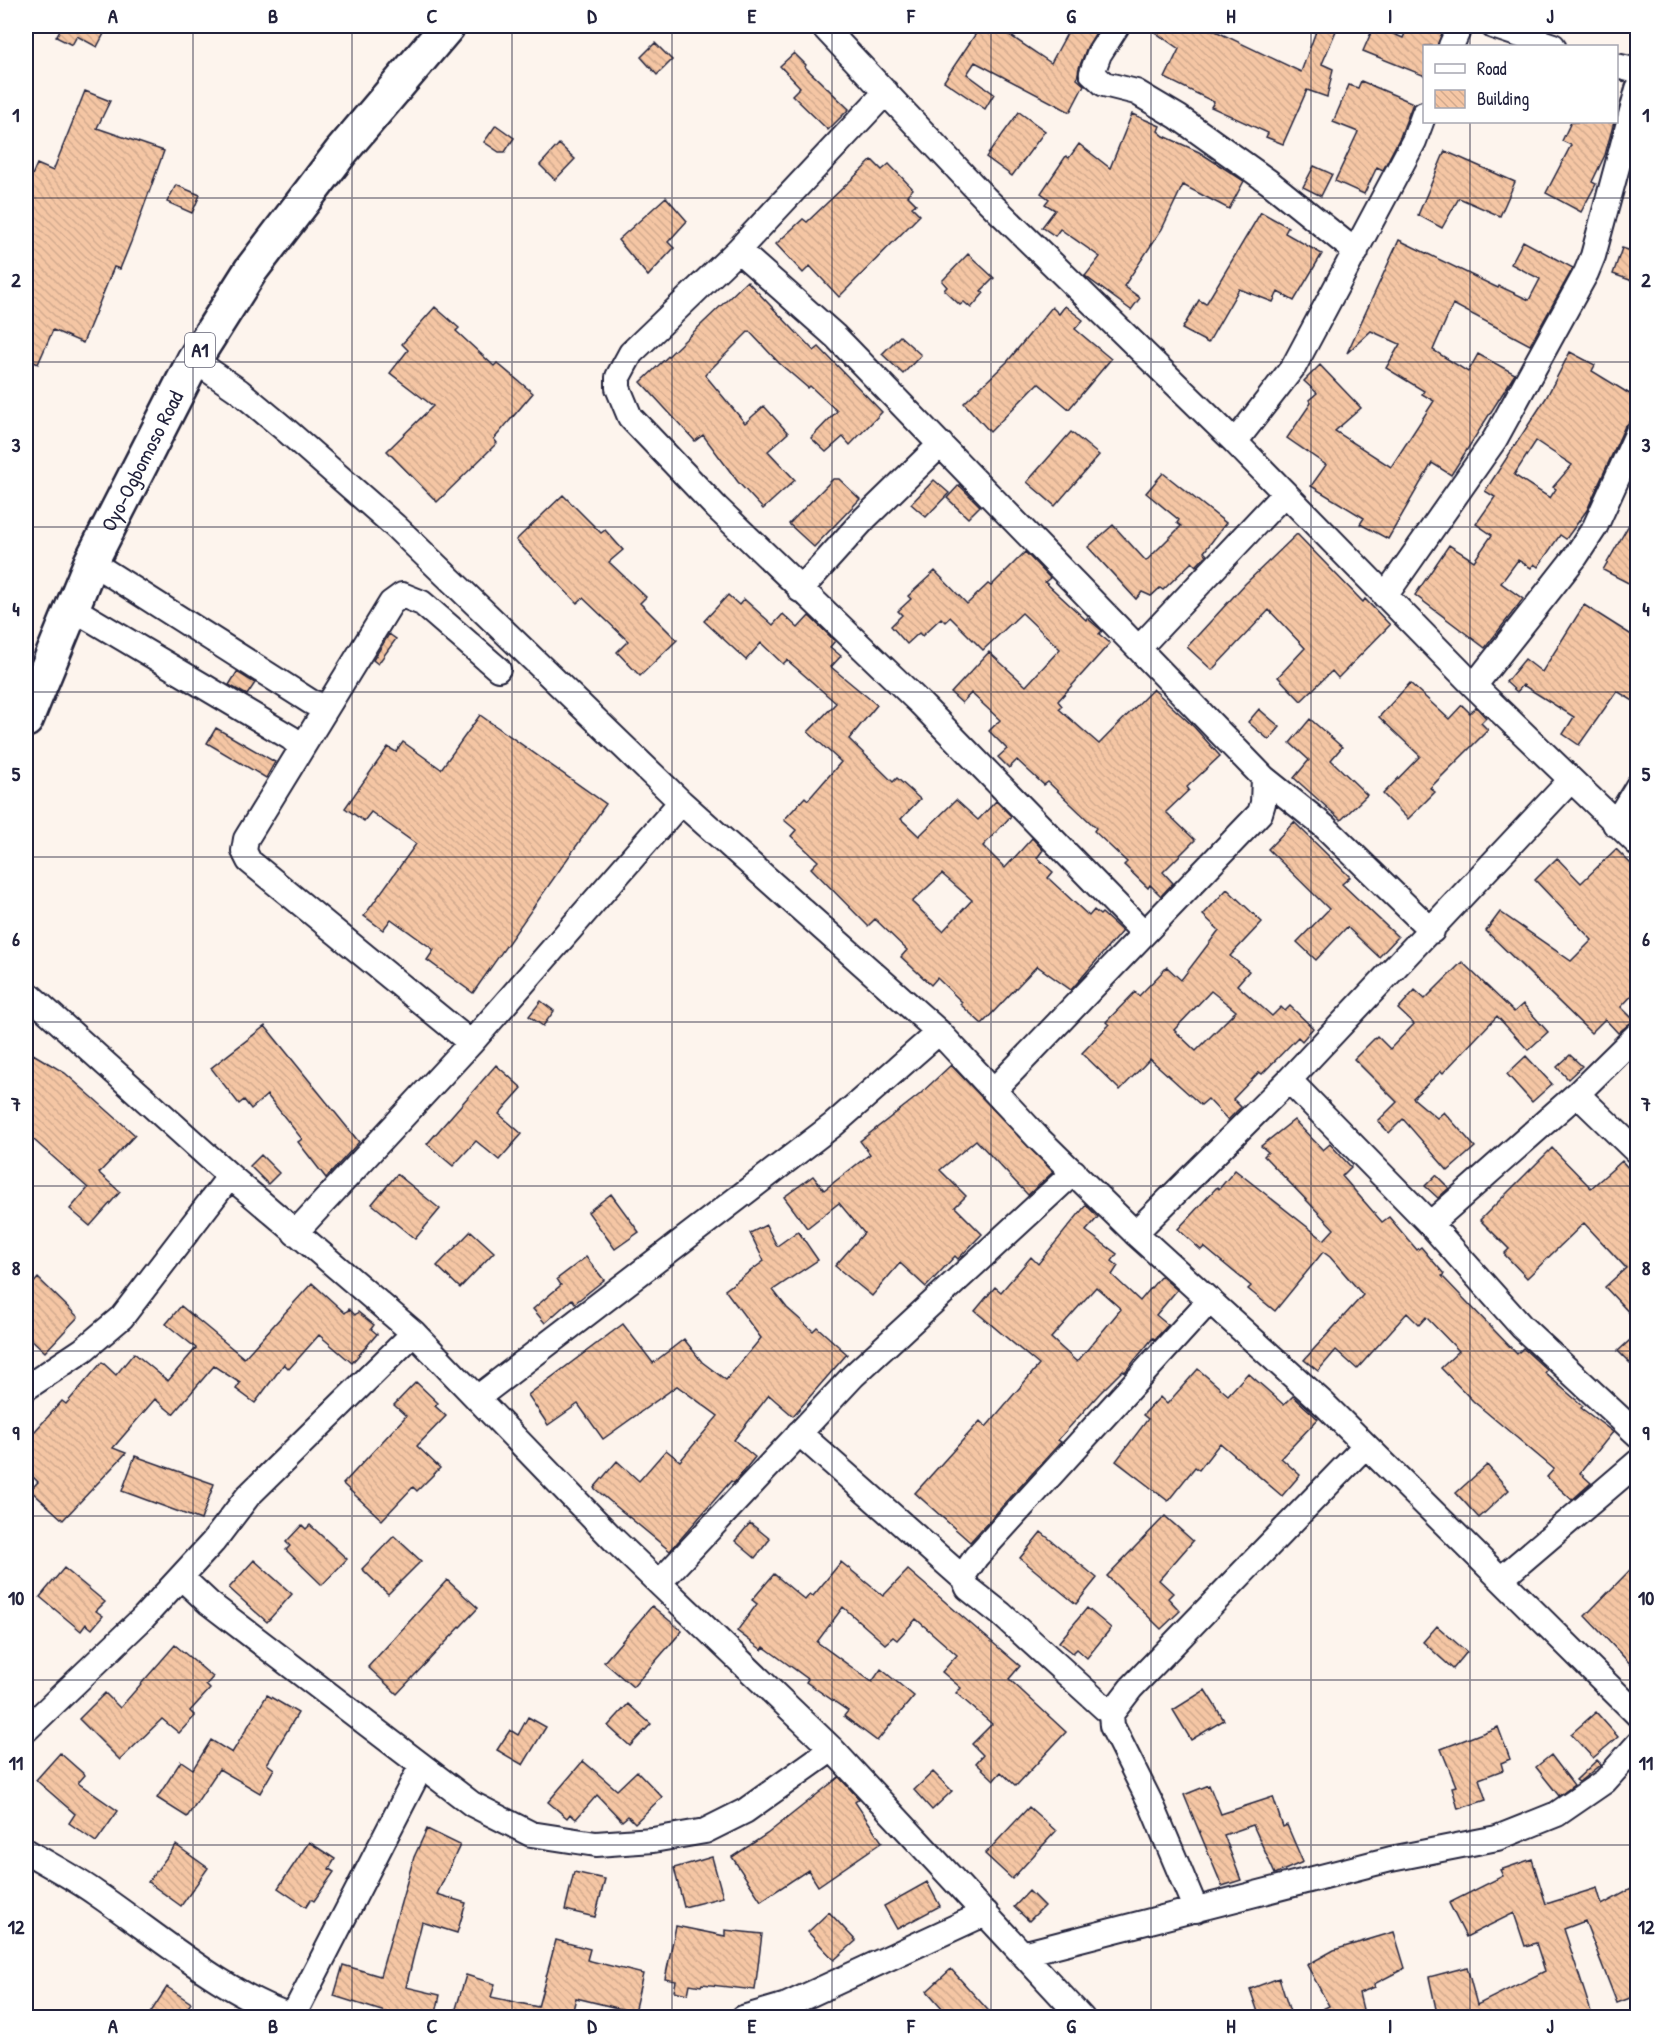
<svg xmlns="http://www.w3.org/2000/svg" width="1663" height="2043" viewBox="0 0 1663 2043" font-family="'Patrick Hand',sans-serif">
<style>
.building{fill:url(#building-back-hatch);stroke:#22223b;stroke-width:1.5;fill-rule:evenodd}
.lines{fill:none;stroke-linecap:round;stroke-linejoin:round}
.minor-casing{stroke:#22223b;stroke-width:28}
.highway-casing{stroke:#22223b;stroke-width:38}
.minor{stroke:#fff;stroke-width:24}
.highway{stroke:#fff;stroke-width:33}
.grid{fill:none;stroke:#22223b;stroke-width:1.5;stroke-opacity:0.55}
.labels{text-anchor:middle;stroke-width:4.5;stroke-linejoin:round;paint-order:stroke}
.shield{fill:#fff;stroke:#646476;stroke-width:1.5}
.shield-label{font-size:20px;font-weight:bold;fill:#22223b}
.street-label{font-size:21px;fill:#22223b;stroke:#fff}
.neatline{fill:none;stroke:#22223b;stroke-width:2}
.grid-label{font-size:20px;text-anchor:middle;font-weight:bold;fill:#22223b}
</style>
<defs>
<pattern id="building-back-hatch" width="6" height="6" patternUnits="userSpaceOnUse" patternTransform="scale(1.5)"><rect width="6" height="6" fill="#f5c6a4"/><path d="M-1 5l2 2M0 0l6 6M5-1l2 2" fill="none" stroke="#d2aa8e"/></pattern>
</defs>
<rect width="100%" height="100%" fill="#fdf4ed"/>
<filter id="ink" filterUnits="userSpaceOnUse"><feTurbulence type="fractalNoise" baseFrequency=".0167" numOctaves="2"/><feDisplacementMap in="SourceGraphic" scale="12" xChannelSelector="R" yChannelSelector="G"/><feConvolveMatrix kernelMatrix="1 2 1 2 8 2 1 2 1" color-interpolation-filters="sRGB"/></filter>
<g filter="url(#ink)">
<path class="building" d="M56,26H108L97,47L77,36L72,45L56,37L61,28Z
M981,26H996L1051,63L1071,26H1100L1087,47L1079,68L1077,79L1084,85L1070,112L975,62L967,74L994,94L985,109L944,81Z
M1146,26H1205L1301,72L1318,26H1338L1322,64L1333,69L1327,97L1307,90L1283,144L1266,137L1268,133L1211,107L1214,102L1165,78L1179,49Z
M1374,26L1403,38L1408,26H1445L1437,46H1425V76L1363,51Z
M655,43L672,60L657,75L641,57Z
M794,53L806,65L805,67L849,109L828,130L792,95L800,87L780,66Z
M1361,81L1413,103L1400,137L1383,170L1377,167L1364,194L1335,181L1358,132L1333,122L1349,85L1358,88Z
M85,91L110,101L97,128L164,151L131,242L120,269L114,267L83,343L53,330L38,364L26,358V189L37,164L53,171Z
M1019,112L1045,131L1012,176L986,157Z
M1132,114L1160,126L1158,131L1164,136L1199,152L1244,181L1229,209L1183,185L1162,229L1124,286L1140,298L1131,310L1085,276L1100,257L1060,229L1055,236L1042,227L1055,210L1045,204L1049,199L1041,193L1066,156L1069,158L1079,144L1110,168Z
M1571,122H1614L1605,155L1592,182L1596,184L1581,212L1546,193L1571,145L1562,141Z
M496,125L514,138L505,152H499L484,142Z
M559,144L575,159L555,180L540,165Z
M1445,151L1515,182L1500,216L1459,198L1442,228L1418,215Z
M872,160L882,170L889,164L913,189L907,195L916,204L912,207L920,215L839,297L810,266L803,273L776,244L803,219L807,222Z
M1314,166L1332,174L1321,196L1303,187Z
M176,185L200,195L192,213L167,202Z
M666,197L687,221L668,242L674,248L648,276L618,240Z
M1261,212L1288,227L1285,233L1322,254L1294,301L1278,292L1273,302L1239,289L1208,343L1182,329L1199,300L1206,304Z
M1399,240L1498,288L1499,286L1529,300L1540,279L1511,264L1523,241L1573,268L1530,345L1453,304L1433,350L1468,372L1478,354L1515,374L1451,475L1432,463L1388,539L1360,524L1364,518L1311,486L1326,465L1287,438L1311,403L1309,400L1317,393L1304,381L1320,365L1361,408L1335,431L1391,467L1434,401L1422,394L1424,391L1386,368L1400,344L1371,331L1347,353Z
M1622,248L1638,253V283L1613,274Z
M968,254L994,278L981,291L984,293L971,308L964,302L960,305L944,290L947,287L942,281Z
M747,281L814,351L819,347L882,412L850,445L843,437L826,452L811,438L837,411L810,386L808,388L779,363L749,331L705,375L745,423L764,406L788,433L768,451L795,480L763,509L738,482L703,435L695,441L641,382Z
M1065,306L1083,320L1075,329L1111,359L1069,409L1038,383L990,432L964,403L1007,362L1052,307L1059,314Z
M435,307L459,328L456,331L494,366L497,363L533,393L494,439L497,443L437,502L387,451L433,406L390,373L408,350L402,344Z
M900,336L921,355L903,374L882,354Z
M1570,352L1595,365L1592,371L1638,399V418L1625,426L1587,510L1566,539L1560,535L1538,567L1534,564L1531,568L1518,560L1501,583L1523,599L1485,648L1415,595L1449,545L1474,561L1492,535L1476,524L1495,497L1485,491L1546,398ZM1536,441L1572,465L1553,487L1556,489L1550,498L1514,475Z
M1071,432L1099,455L1055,506L1027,482Z
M1163,473L1226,523L1204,552L1207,555L1196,566L1192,562L1163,590L1160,588L1151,596L1142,592L1136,599L1088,547L1113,525L1146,561L1181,526L1177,523L1179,520L1146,493Z
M833,479H839L860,499L814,547L789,524Z
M934,480L949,493L926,517L911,504Z
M959,485L980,506L968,518L947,498Z
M563,495L601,533L605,530L623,550L609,562L646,597L640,603L677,640L640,676L617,652L628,641L583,598L577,603L516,540Z
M1638,509V588L1603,570Z
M1297,534L1363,602L1365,599L1390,625L1338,678L1332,671L1301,701L1278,677L1305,648L1269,610L1212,670L1187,647L1245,584Z
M1025,552L1050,578L1045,582L1086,620L1087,618L1100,629L1102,631L1099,634L1110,643L1058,701L1062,706L1059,709L1099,744L1153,689L1194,727L1220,756L1187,787L1189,790L1166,812L1195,840L1163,872L1173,883L1161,896L1150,885L1148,888L1124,865L1127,862L1094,831L1096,828L1048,782L1044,785L1017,760L1009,768L998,757L1007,749L989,731L1000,720L971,693L962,703L951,693L989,652L1026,686L1060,649L1022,613L983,650L950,617L945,622L941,618L922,636L919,633L907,644L891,626L902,615L898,611L911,599L908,596L935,571L967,604L988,584L991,586Z
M728,595L739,605L744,599L773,625L783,614L798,628L809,616L835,641L830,647L841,656L831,667L877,705L849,739L893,782L897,778L920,799L901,819L919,836L956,800L978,820L996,801L1011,816L983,846L1005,868L1032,838L1043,850L1037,858L1053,872L1048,878L1089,916L1094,910L1100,915L1102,913L1122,931L1071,990L1037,966L982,1024L960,1004L962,1002L937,978L931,985L901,957L907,950L875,919L868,926L811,868L818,861L791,836L796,830L784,820L805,797L808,800L841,762L808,732L836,703L787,660L783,664L761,643L746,660L704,621ZM942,874L972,900L943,931L912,902Z
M1584,605L1638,639V704L1617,691L1579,745L1563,734L1574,717L1523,685L1517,692L1506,682L1525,659L1542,672Z
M389,634L396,639L378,664L373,660Z
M237,672L255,683L247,695L229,685Z
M1410,683L1449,719L1462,705L1470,713L1476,707L1486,718L1481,723L1488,730L1430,788L1435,792L1408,819L1383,794L1420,756L1379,717Z
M1259,709L1280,727L1269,740L1248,722Z
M480,715L606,804L473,993L427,960L434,950L391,919L383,930L364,916L416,844L371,812L364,821L345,808L388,747L396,752L403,742L441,769Z
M1310,719L1342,747L1331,760L1367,795L1341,820L1294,778L1309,760L1290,743Z
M216,728L275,762L266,778L207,743Z
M1294,822L1350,877L1342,884L1398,937L1379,957L1347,927L1316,960L1297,942L1329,909L1268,849Z
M1616,849L1638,871V989L1621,1007L1634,1020L1618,1033L1605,1019L1591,1033L1486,931L1500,912L1571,961L1592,940L1535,880L1557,858L1581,883Z
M1227,889L1262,922L1230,956L1249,971L1237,985L1272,1016L1281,1007L1285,1011L1290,1006L1313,1028L1302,1041L1298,1037L1262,1074L1259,1072L1233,1099L1241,1107L1228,1120L1208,1099L1201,1105L1150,1059L1120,1090L1082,1053L1109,1025L1106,1022L1135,992L1139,996L1167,967L1181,980L1219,930L1203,915ZM1211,991L1236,1011L1196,1051L1174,1030Z
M1462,962L1514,1012L1523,1004L1548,1032L1528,1050L1497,1016L1443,1073L1441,1071L1413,1098L1437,1118L1444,1112L1475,1147L1448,1171L1403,1119L1389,1133L1378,1121L1397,1102L1354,1059L1377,1036L1390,1049L1414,1024L1398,1009L1415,990L1425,999Z
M541,1001L554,1011L543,1026L529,1016Z
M265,1026L359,1142L326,1178L298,1142L302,1139L267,1095L251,1109L244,1100L239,1104L211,1068Z
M33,1054L65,1073L135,1135L99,1173L120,1192L90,1226L70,1209L88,1188L26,1133V1065Z
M1570,1055L1582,1066L1568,1079L1557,1067Z
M1526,1056L1552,1084L1532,1102L1507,1074Z
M496,1065L522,1088L499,1114L522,1134L499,1160L476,1141L453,1166L427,1144Z
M951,1065L1053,1172L1028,1195L976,1140L940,1170L966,1196L955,1207L982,1234L958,1259L955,1256L926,1287L900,1263L872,1296L835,1266L864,1233L839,1203L807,1228L784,1197L813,1176L824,1190L870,1154L860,1141L919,1095Z
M1294,1120L1323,1150L1330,1144L1351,1167L1342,1176L1382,1222L1389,1217L1417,1250L1421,1247L1444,1274L1442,1276L1517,1354L1523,1348L1547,1370L1545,1373L1583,1406L1581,1408L1613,1432L1580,1473L1591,1483L1572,1500L1547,1477L1554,1469L1473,1401L1441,1368L1459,1351L1426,1317L1419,1325L1407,1313L1357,1369L1336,1350L1318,1371L1304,1360L1363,1295L1330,1257L1323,1252L1275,1311L1248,1289L1251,1286L1204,1247L1201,1250L1178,1229L1217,1187L1219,1189L1235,1170L1324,1240L1334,1229L1264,1156L1268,1152L1261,1146Z
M1552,1148L1591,1188L1622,1161L1638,1179V1322L1605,1287L1626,1268L1584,1223L1527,1278L1504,1254L1509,1249L1480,1220Z
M261,1155L279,1173L268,1184L250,1166Z
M397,1174L440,1209L415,1239L372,1204Z
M1436,1175L1449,1188L1438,1198L1425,1186Z
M611,1194L639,1232L615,1249L588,1212Z
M1086,1205L1098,1217L1086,1231L1117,1254L1112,1261L1118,1266L1112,1275L1140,1301L1161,1276L1177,1290L1156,1315L1168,1325L1155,1339L1153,1338L1125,1372L1123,1370L1100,1393L1058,1440L1061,1442L970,1542L915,1493L980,1421L986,1427L1039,1365L975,1311L995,1287L1001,1292L1031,1257L1038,1264ZM1096,1287L1121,1309L1077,1362L1051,1338Z
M766,1225L777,1246L798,1231L818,1260L773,1290L787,1308L813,1331L817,1327L847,1354L793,1416L769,1395L734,1440L755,1457L734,1483L731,1481L670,1551L594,1488L617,1461L639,1481L666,1450L680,1461L718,1416L677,1386L603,1439L578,1404L548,1425L528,1395L623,1324L653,1363L684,1339L702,1362L726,1380L761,1338L725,1290L764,1261L750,1233Z
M471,1231L494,1252L460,1288L437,1266Z
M586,1257L604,1280L575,1303L572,1299L545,1323L533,1309L561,1285L557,1279Z
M38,1278L78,1317L45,1352L26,1334V1292Z
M312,1283L345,1313L349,1309L355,1315L358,1312L374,1325L371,1329L377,1334L352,1363L319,1335L289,1369L284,1364L255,1403L236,1389L240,1383L214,1366L173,1414L155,1399L113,1448L126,1453L63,1520L30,1490L38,1482L26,1470V1441L62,1401L66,1404L102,1362L116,1375L134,1353L168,1381L196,1348L166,1324L181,1306L244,1358Z
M1638,1333V1371L1618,1351Z
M1198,1369L1228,1395L1248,1373L1284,1405L1293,1396L1318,1419L1281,1458L1300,1475L1282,1496L1220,1443L1199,1470L1195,1467L1168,1501L1116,1461L1148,1419L1143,1415L1160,1397L1167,1404Z
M416,1382L438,1403L435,1406L446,1416L417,1446L440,1468L417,1491L413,1487L382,1520L343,1484L406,1416L394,1405Z
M135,1456L214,1484L201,1520L122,1491Z
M1487,1465L1509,1490L1479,1518L1456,1493Z
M1165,1516L1193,1541L1159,1580L1173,1593L1168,1598L1180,1611L1161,1629L1107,1576Z
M750,1523L770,1539L755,1558L735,1541Z
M302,1525L306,1529L310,1525L347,1559L322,1585L286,1550L290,1546L286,1542Z
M1041,1532L1097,1578L1076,1604L1020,1558Z
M394,1536L421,1561L388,1594L362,1569Z
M254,1560L292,1594L267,1622L229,1588Z
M841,1562L883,1596L908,1570L1020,1666L1009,1679L1066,1732L1016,1786L1001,1772L994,1780L976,1763L983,1755L972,1744L992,1724L956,1693L961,1688L942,1672L957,1655L916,1619L897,1640L893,1637L885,1644L843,1607L817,1642L872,1682L881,1669L914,1696L877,1741L844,1716L848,1711L806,1682L808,1679L764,1647L762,1650L737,1631L757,1604L752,1600L774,1574L805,1600L810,1594L813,1596Z
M64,1568L105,1602L96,1611L103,1616L92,1629L86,1624L81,1631L40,1597Z
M1630,1570L1638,1577V1672L1585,1616Z
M447,1580L478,1608L397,1694L368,1667Z
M652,1606L682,1631L633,1687L604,1662Z
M1087,1608L1111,1628L1087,1658L1077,1649L1073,1653L1059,1642Z
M1437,1626L1467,1652L1453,1669L1423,1642Z
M175,1645L213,1677L206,1685L210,1689L190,1711L195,1716L179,1733L162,1719L120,1760L79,1719L105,1693L120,1708Z
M1205,1690L1224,1720L1191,1740L1173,1710Z
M267,1695L298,1713L267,1764L274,1769L260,1793L219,1769L187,1817L157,1798L181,1761L193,1769L211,1740L232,1753Z
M628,1704L651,1724L630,1746L608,1726Z
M1596,1712L1618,1737L1593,1758L1571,1734Z
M528,1717L546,1727L523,1765L497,1750L510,1730L518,1735Z
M1498,1727L1510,1759L1501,1763L1503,1770L1479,1779L1486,1800L1458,1809L1452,1787L1456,1786L1441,1749Z
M60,1753L85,1775L78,1783L118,1811L96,1842L69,1823L75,1814L36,1780Z
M1551,1755L1574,1785L1559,1796L1536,1767Z
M1597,1760L1601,1764L1579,1782L1576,1780Z
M583,1761L617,1790L637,1771L662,1797L635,1823L628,1816L622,1821L597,1795L576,1819L570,1814L567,1818L548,1802Z
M933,1772L952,1791L932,1810L914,1790Z
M839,1777L859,1799L855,1802L882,1842L818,1886L808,1870L761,1901L732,1857L767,1834Z
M1209,1785L1221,1814L1273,1797L1283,1827L1287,1825L1303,1862L1275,1874L1253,1825L1224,1835L1241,1880L1222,1886L1184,1795Z
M1029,1807L1056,1831L1012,1879L985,1854Z
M427,1829L460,1845L437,1894L466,1903L457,1933L422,1922L406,1987L440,1995L435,2018H404L334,1996L343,1965L380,1976L414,1857Z
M309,1842L335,1859L329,1869L334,1872L314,1901L311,1899L306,1907L278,1888Z
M176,1845L208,1868L181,1906L148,1882Z
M712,1857L723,1897L684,1907L674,1868Z
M1532,1859L1546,1904L1597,1888L1602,1905L1633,1888L1638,1897V1995L1617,2003L1585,1921L1564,1929L1593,2018H1573L1571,2012L1555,2018H1438L1429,1977L1467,1967L1477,2005L1545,1971L1536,1943L1525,1946L1514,1913L1466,1937L1449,1903L1503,1876L1500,1870Z
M574,1872L605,1879L595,1917L565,1910Z
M927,1882L940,1906L897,1929L884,1906Z
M1029,1891L1044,1906L1029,1921L1014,1907Z
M829,1912L856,1941L834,1960L808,1932Z
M676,1926L725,1936V1930L762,1934L755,1990L702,1984L701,1986L690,1984L688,1994L674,1991L676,1981L665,1979Z
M1394,1932L1405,1968L1374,1984L1375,1987L1359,1993L1365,2018H1304L1329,2006L1307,1965L1334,1950Z
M556,1940L590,1949L587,1960L643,1974L634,2012L576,1998L571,2018L555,2014V2018H474L455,2012L466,1975L495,1984L491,1997L538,2007Z
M951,1969L995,2018H951L927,1991Z
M1279,1978L1292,2018H1260L1250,1989Z
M167,1987L191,2003L181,2018H147Z"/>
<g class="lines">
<g class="minor-casing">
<path id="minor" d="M823,26L985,198L1235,442L1474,686L1638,844
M1117,26L1099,54L1092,73L1104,84L1136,92L1178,117L1269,182L1356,252
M1493,26L1553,46
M1451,46L1460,26
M1616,66L1638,71
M886,92L738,250L631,353L618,377V388L630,417L716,507L920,703L1144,933
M738,250L835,336L1264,778L1263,803L1260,813L995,1089
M194,360L239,391L287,431L395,526L681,802L939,1032L1038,1138L1135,1233L1325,1405L1638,1715
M1235,442L1294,366L1414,141L1424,114
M91,562L311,702L326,707
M800,590L865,518L941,444
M1385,596L1495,439L1586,273L1593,256L1638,89
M72,608L291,738L302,748
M1140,647L1285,493
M1474,686L1576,556L1595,527L1638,432
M1264,778L1325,827L1432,931
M1615,824L1638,786
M26,992L230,1176L414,1333L614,1540L832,1749L1082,2018
M471,1043L249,861L244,851L246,839L391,603L402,595L422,603L498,669
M1289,1080L1430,1224L1522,1327L1638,1435
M1577,1094L1638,1153
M1430,1224L1577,1094L1638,1034
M295,1233L471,1043L681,802
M1135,1233L1289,1080L1570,781
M26,1388L83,1350L122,1317L230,1176
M477,1398L833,1125L939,1032
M799,1433L964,1579
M181,1577L209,1603L472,1804L531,1834L596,1844L653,1840L705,1831L745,1811L832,1749
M1501,1579L1638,1462
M659,1583L853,1376L1074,1172
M1111,1714L1001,1614L968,1588L964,1579L965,1573L976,1557L1210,1300
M26,1730L144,1617L213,1542L248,1496L414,1333
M26,1851C49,1865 75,1878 97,1894C157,1935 227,1996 297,2018
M1196,1910L1153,1808L1112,1726L1111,1714L1131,1688L1365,1446
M1022,1954L1391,1859L1497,1838L1557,1814L1605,1781L1638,1744
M293,2016L421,1767
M743,2018L787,2005
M795,2018L787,2005L986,1913"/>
</g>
<g class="highway-casing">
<g id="highway">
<path id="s1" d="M26,720L91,562L194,360L251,270L341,152L448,26"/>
</g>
</g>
<use href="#minor" class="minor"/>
<use href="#highway" class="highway"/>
</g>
</g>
<path class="grid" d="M193,26V2018M352,26V2018M512,26V2018M672,26V2018M832,26V2018M991,26V2018M1151,26V2018M1311,26V2018M1470,26V46M1470,122V2018M26,198H1638M26,362H1638M26,527H1638M26,692H1638M26,857H1638M26,1022H1638M26,1186H1638M26,1351H1638M26,1516H1638M26,1680H1638M26,1845H1638"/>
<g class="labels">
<rect class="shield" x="185" y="333" width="30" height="34" rx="4.5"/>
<g class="shield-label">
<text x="200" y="357">A1</text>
</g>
<g class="street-label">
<text dy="7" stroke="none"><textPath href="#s1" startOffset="284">Oyo-Ogbomoso Road</textPath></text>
</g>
</g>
<rect width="1663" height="2043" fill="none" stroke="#fff" stroke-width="66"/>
<rect x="1423" y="45" width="195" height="78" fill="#ffffff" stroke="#a7a7b1" stroke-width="1.5"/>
<rect x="1435" y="64" width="30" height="9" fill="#ffffff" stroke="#a7a7b1" stroke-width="1.5"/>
<text x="1477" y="75" font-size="18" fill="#22223b">Road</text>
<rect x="1435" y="90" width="30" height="18" fill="url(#building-back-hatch)" stroke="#a7a7b1" stroke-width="1.5"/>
<text x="1477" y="105" font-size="18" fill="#22223b">Building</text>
<rect x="33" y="33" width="1597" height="1977" class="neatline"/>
<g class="grid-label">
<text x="113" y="23">A</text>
<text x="273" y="23">B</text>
<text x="432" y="23">C</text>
<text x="592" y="23">D</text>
<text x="752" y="23">E</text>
<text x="911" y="23">F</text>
<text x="1071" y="23">G</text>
<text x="1231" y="23">H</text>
<text x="1390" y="23">I</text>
<text x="1550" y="23">J</text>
<text x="16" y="122">1</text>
<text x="1646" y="122">1</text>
<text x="16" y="287">2</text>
<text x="1646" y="287">2</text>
<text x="16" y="452">3</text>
<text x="1646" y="452">3</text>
<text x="16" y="616">4</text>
<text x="1646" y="616">4</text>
<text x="16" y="781">5</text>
<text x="1646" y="781">5</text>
<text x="16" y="946">6</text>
<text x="1646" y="946">6</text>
<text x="16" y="1111">7</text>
<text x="1646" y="1111">7</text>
<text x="16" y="1275">8</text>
<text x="1646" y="1275">8</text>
<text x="16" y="1440">9</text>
<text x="1646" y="1440">9</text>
<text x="16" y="1605">10</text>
<text x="1646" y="1605">10</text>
<text x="16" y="1770">11</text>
<text x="1646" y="1770">11</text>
<text x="16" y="1934">12</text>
<text x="1646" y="1934">12</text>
<text x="113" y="2033">A</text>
<text x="273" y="2033">B</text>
<text x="432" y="2033">C</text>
<text x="592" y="2033">D</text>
<text x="752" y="2033">E</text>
<text x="911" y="2033">F</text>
<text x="1071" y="2033">G</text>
<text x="1231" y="2033">H</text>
<text x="1390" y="2033">I</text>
<text x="1550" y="2033">J</text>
</g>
</svg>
